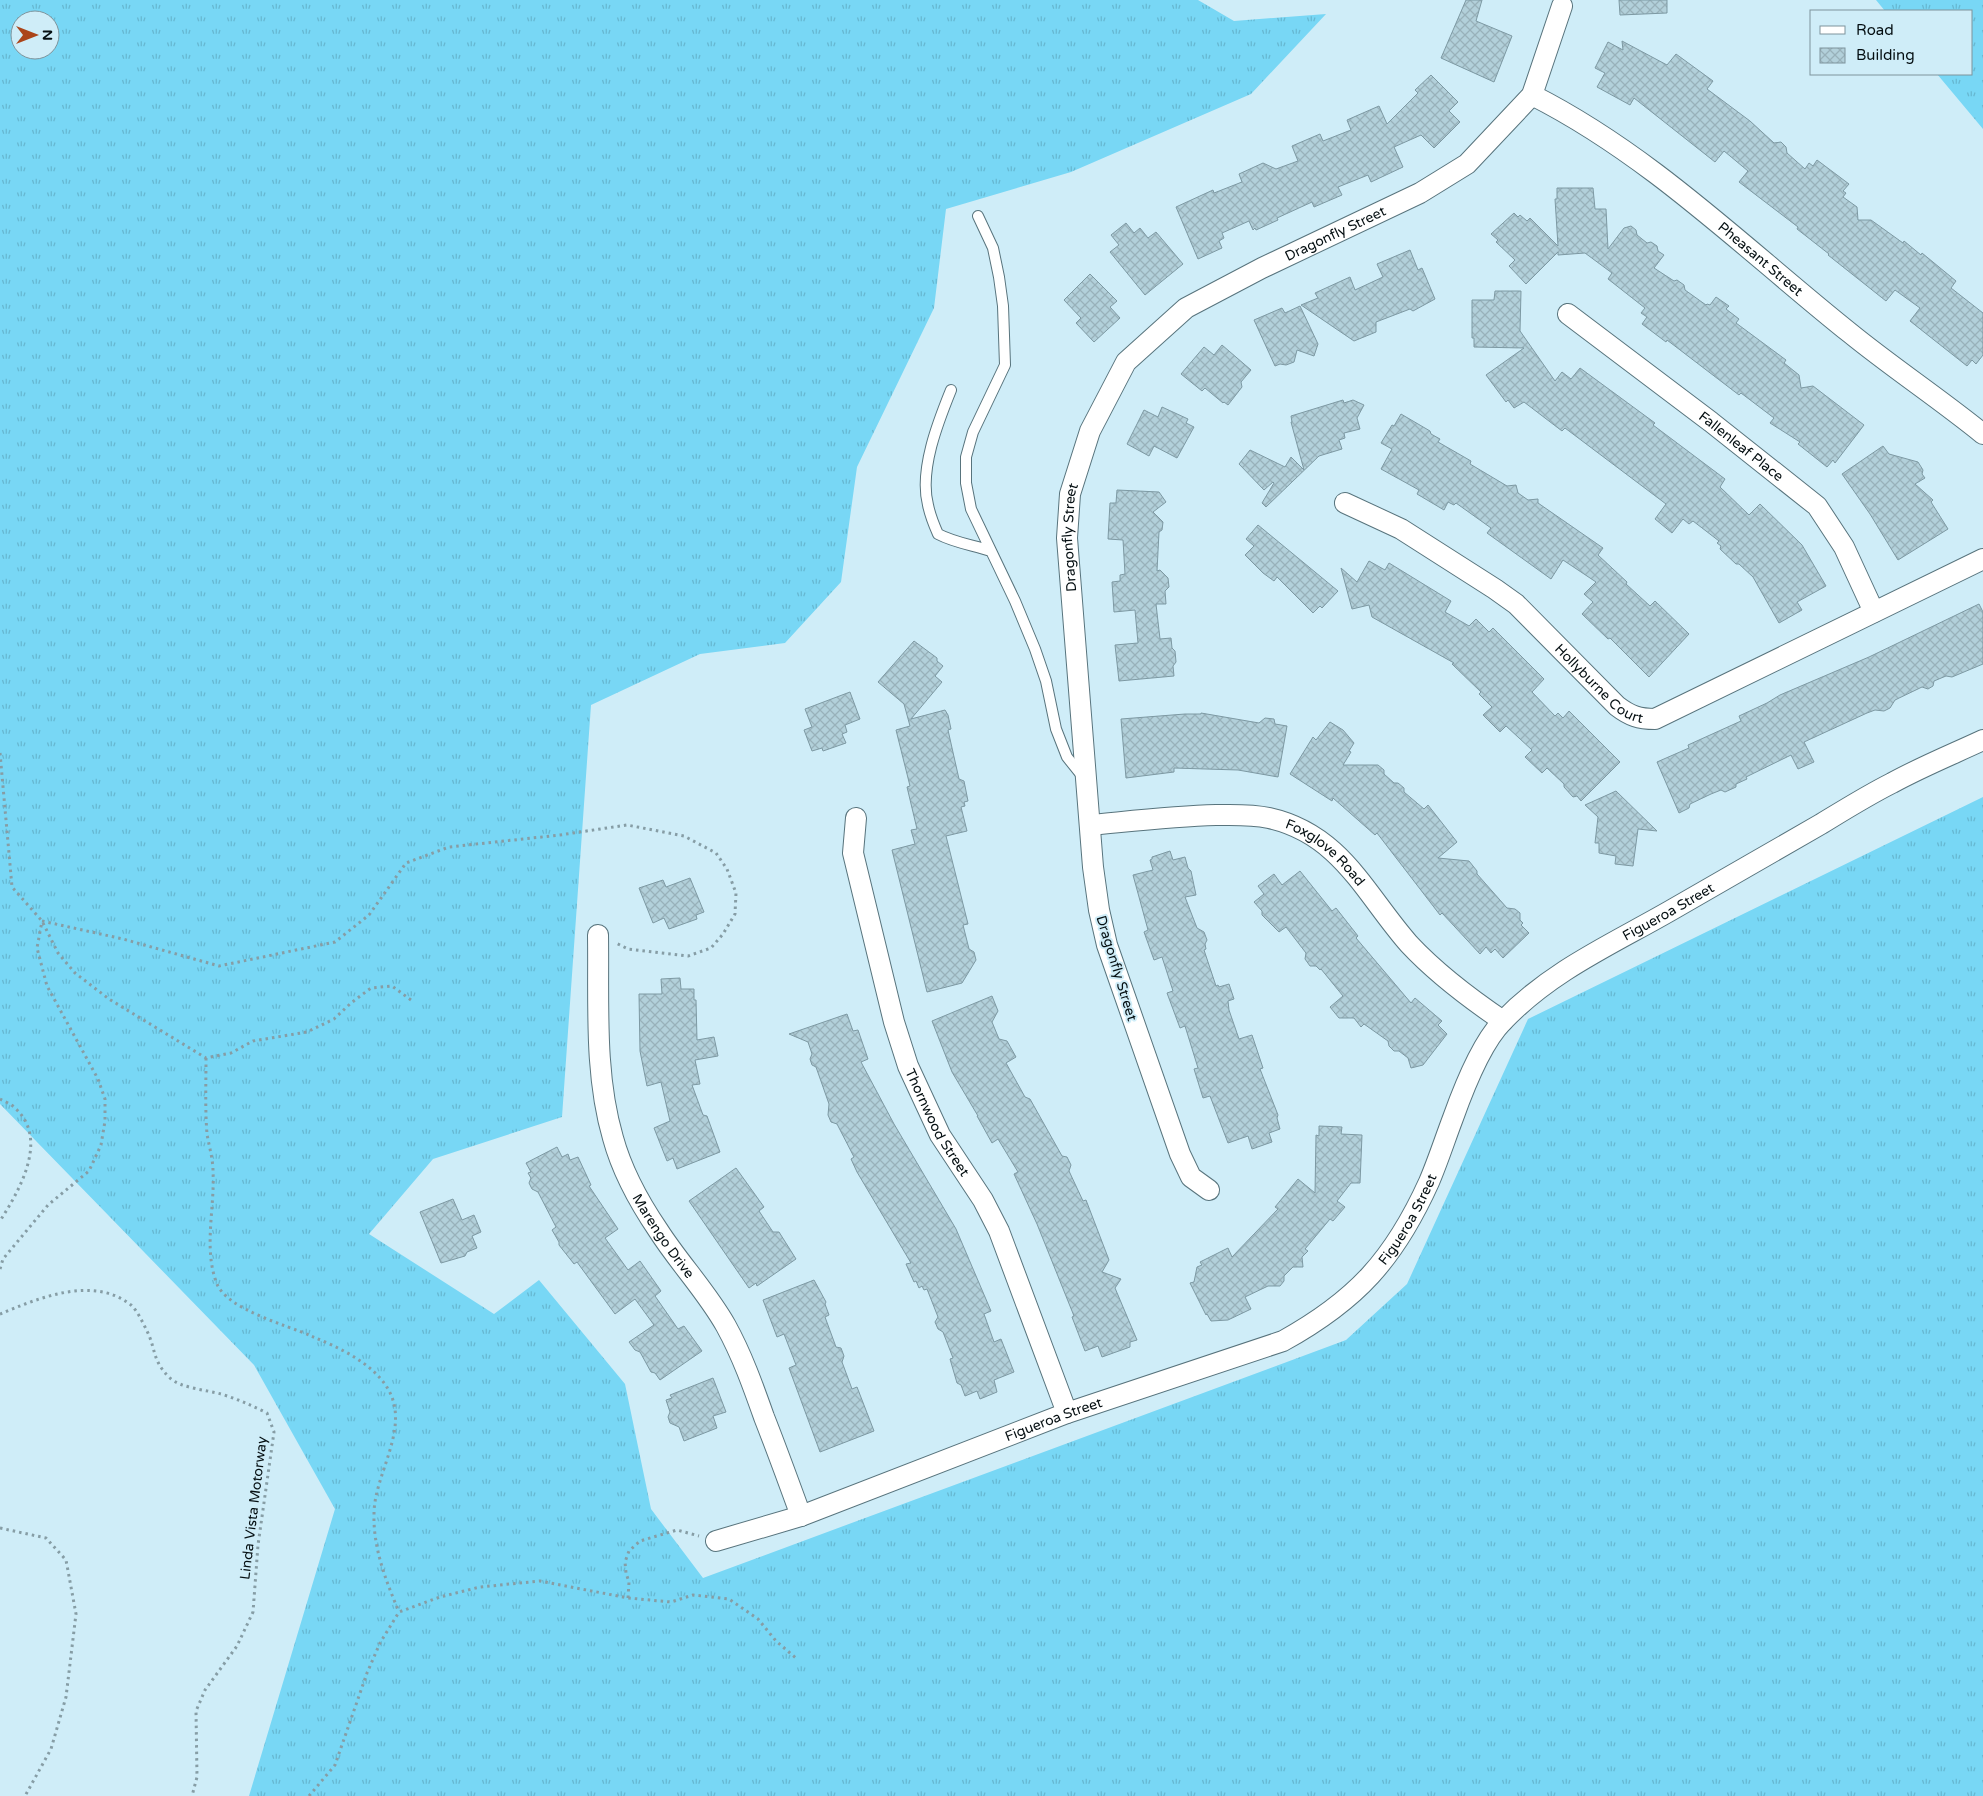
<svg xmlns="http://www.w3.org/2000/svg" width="1983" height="1796" viewBox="0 0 1983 1796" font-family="'Varela Round',sans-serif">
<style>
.grass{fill:url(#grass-tufts);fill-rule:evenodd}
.building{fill:url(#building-cross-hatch);stroke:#7d99a3}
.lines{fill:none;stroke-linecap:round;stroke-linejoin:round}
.lane-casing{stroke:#58747d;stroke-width:12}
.street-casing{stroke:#58747d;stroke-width:22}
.path{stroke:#869da5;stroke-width:3;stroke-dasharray:2.5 4;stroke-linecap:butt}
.lane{stroke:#fff;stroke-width:10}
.street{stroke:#fff;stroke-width:20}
.labels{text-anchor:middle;stroke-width:4;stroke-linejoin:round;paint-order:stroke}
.street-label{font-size:14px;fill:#050f12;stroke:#cfedf8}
</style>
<defs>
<pattern id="grass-tufts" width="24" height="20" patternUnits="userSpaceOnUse" patternTransform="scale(1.25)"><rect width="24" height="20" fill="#78d7f5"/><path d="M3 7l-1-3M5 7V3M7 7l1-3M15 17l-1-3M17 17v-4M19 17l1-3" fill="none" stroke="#66b7d1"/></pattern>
<pattern id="building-cross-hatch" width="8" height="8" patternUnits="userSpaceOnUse" patternTransform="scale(1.25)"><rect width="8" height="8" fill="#b2d0da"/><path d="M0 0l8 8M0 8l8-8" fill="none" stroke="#98b1ba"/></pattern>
</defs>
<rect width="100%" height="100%" fill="#cfedf8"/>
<path class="grass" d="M0,0H1198L1234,21L1326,14L1251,94L1071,172L946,209L934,308L857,467L841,582L785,643L700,654L591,705L562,1117L433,1159L369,1234L494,1314L539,1280L625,1384L651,1509L703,1578L1346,1340L1407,1284L1528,1019L1983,797V1796H249L335,1509L254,1365L0,1104ZM20,20H50V50H20Z
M1876,0H1983V129L1937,74H1972V11H1885Z"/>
<path class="building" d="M1466,0H1482L1476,21L1512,36L1494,82L1441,58Z
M1619,0H1667V13L1620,15Z
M1622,41L1667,65L1676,54L1713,81L1707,89L1750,121L1774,143L1781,142L1786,147L1787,153L1805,169L1809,163L1813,166L1817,160L1849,184L1843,191L1846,193L1843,197L1857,207L1858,220H1871L1903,243L1904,241L1921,255L1922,253L1956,281L1951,288L1983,313V355L1976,364L1972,360L1967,366L1910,321L1920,308L1895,290L1886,301L1828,255L1829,254L1797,229L1798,227L1739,182L1748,171L1724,151L1715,162L1634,98L1630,105L1597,87L1605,73L1595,68L1608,42L1623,50Z
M1431,75L1458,102L1449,111L1460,122L1434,148L1421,135L1394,147L1403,167L1371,182L1368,175L1338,187L1342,195L1314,207L1312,202L1277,218L1278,220L1256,230L1255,228L1253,230L1249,221L1222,233L1224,238L1219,241L1222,248L1198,259L1176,207L1213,190L1214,193L1242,182L1239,174L1263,163L1276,169L1298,161L1292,146L1320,134L1323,141L1351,130L1347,120L1379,106L1387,124L1418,93L1415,90Z
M1557,188H1593L1595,209H1606L1608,249L1624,228L1631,226L1636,230L1637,235L1647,243L1651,242L1657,246L1658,251L1664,255L1654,268L1674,281L1677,280L1684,285L1685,290L1706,305L1707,304L1710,305L1716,297L1729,306L1726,309L1739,319L1736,323L1786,360L1784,363L1799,375L1801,388L1813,386L1864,425L1835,463L1833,460L1827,467L1798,444L1800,442L1770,423L1774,418L1741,393L1739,395L1667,340L1666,342L1642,324L1647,317L1641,313L1645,308L1608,279L1612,273L1585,253L1558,255V252L1526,284L1509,266L1515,260L1496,242L1498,240L1491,234L1514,213L1518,217L1520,215L1527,221L1530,218L1558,246L1555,199H1557Z
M1126,223L1134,233L1140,228L1148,238L1156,232L1183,264L1145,295L1110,252L1119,245L1111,235Z
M1410,250L1418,270L1422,268L1435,299L1413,311L1410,309L1376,322V332L1354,341L1301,305L1318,298L1315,293L1350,277L1355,290L1383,277L1377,264Z
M1090,274L1117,301L1110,307L1120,318L1094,342L1076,323L1081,318L1064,300Z
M1495,291H1521L1520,331L1555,381L1562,372L1571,379L1580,368L1655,423L1653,425L1725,479L1720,487L1749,515L1760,504L1802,545L1826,586L1797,602L1802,610L1779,623L1753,577L1739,564H1736L1720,549L1721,546L1717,543L1719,541L1693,521L1689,524L1683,519L1672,533L1655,519L1666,504L1565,428L1562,431L1524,402L1514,408L1508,400L1506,402L1486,375L1524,348L1474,347V338H1472V300H1494Z
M1300,306L1318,344L1314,356L1297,350L1294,362L1286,365L1280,364L1275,366L1254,320L1282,308L1285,313Z
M1222,345L1251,370L1241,382L1242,387L1228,405L1224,402L1223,403L1205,388L1202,391L1181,374L1204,347L1214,355Z
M1343,400L1344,403L1353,400L1364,405L1357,418L1360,429L1344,433L1345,438L1339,440L1342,449L1319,456L1266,507L1262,503L1274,483L1273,482L1264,490L1239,464L1250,450L1285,467L1291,457L1304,470L1291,422H1292L1291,416Z
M1162,407L1188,419L1186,423L1194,427L1177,458L1154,446L1149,456L1127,444L1144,410L1158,417Z
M1401,414L1430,431L1431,434L1440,439L1438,442L1471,461L1470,464L1507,486L1516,485L1518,493L1528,500L1538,499V503L1603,548L1598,555L1627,582L1626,584L1650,606L1655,601L1689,634L1649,677L1610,638L1608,639L1582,614L1593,602L1584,594L1596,582L1563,560L1551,579L1487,533L1491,528L1456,503L1454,505L1448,502L1444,510L1417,494L1419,490L1381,469L1392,449L1381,443L1392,425L1394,426Z
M1883,446L1889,454L1918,462L1923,470L1922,474L1925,478L1915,484L1933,500L1931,502L1948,529L1898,560L1870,514L1842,474Z
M1117,490L1159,492L1166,502L1153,512L1163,522L1162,530L1159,532L1157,571L1160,570L1168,578L1169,587L1165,591L1166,604H1156L1160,639L1171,638L1172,648L1175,651L1176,662L1173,666L1174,676L1119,681L1115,645L1138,643L1135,610L1114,612L1112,582L1120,581V575L1125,574L1123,540L1108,539L1110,503H1116Z
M1258,525L1338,591L1322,608L1320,606L1313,613L1277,577L1274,581L1263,573L1245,555L1254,546L1246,539Z
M1369,561L1385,570L1389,563L1451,601L1445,612L1469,626L1476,619L1489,632L1493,628L1544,679L1532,692L1555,716L1558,713L1563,718L1569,711L1620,762L1581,801L1577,796L1573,797L1564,787V784L1547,768L1542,773L1525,757L1532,750L1506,726L1500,732L1483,715L1492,707L1479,694L1481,692L1452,664L1454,663L1372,617L1369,605L1352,609L1341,568L1357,582Z
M1979,604L1983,612V664L1952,677L1946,676L1934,681L1933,686L1928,689L1922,687L1895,700L1890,708L1884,711L1875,710L1867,713L1804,742L1814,762L1798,769L1791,755L1746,777L1747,779L1736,784V787L1725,792L1721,790L1711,794L1690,804L1689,808L1679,813L1657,762L1689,748L1688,745L1741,721L1739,716L1767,703L1780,695L1869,657Z
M914,641L937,658V661L943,666L935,676L942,682L911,719L945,710L948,715L951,729L948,730L959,779L964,781L968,801L964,802L965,806L961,807L967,831L946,836L968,924L963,925L969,949L974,952L976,960L962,983L927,992L892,850L915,844L911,830L917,829L907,787L910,786L896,730L910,726L904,704L878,682Z
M850,692L860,719L845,725L847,732L842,734L846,743L823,751L822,748L812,751L804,730L812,727L805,709Z
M1201,713L1259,723L1265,718L1274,719L1275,724L1287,726L1278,777L1238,770L1174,768V772L1126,778L1121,719L1185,714H1201Z
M1330,722L1343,730L1354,743L1349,751L1351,752L1343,765H1378L1384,770V774L1394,783H1398L1404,788V792L1424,809L1428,805L1457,842L1438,858L1469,861L1477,871V874L1507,908L1515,909L1520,913V920L1523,923L1521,925L1529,933L1503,958L1495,949L1491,953L1486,947L1480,954L1442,913L1440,915L1377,833L1375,835L1333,798L1332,801L1290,774L1313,737L1316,740Z
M1616,791L1657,831L1638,829L1633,866L1615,864L1616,856L1599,853V843H1595L1598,817L1585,805Z
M1170,851L1173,860L1185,857L1188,868L1191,871L1196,895L1185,897L1197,928L1204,932L1207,940L1205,944L1206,949L1204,950L1216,986L1218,985L1219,987L1229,984L1234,999L1228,1001L1229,1010L1239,1039L1252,1035L1263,1068L1260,1069L1278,1115L1277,1118L1280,1129L1269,1133L1272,1142L1252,1149L1248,1136L1228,1143L1210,1096L1203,1098L1194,1069L1198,1068L1185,1026L1180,1028L1167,993L1173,991L1162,957L1154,960L1144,932L1148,930L1133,875L1153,870L1150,860L1152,859V857Z
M1300,871L1332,911L1336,908L1358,936L1356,938L1411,1003L1415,998L1442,1021L1438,1025L1447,1034L1423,1065L1411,1068L1408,1058L1399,1051H1394L1389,1046L1388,1041L1364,1024L1361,1027L1354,1018H1339L1330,1007L1343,996L1321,969L1320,970L1316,966H1310L1305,959L1306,953L1286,927L1279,932L1262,915V911L1254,902L1264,894L1258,886L1274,874L1282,885Z
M690,878L704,912L696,915L697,919L669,929L664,918L653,923L639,888L663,880L666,887Z
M680,978L681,989H694V1000H696L697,1040L714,1037L718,1056L695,1060L700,1084L692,1085L703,1115L707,1116L720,1152L677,1169L673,1158L667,1161L654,1128L670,1121L661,1082L647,1086L640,1051L639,994H662L661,979Z
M992,996L998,1011L992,1022L999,1039L1007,1041L1016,1057L1006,1063L1025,1097L1030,1099L1062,1156L1067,1157L1071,1165L1069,1171L1083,1201L1086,1200L1109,1260L1102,1272L1121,1279L1115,1288L1137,1340L1130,1342V1347L1102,1357L1098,1346L1085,1351L1072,1317L1074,1316L1037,1224L1014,1174L1018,1172L998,1139L992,1143L977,1116H978L952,1072L932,1021Z
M847,1014L853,1031L858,1030L868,1059L861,1062L894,1124L956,1229L991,1311L984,1314L994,1342L1001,1339L1014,1372L994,1380L997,1392L980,1399L977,1391L965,1396L961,1385L957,1383L950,1359L953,1358L943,1332L938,1329L935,1322L938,1317L927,1289L924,1290L922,1286L919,1288L916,1281L914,1282L906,1264L911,1263L857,1172L851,1159L854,1157L837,1124L831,1122L828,1115L829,1104L816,1067L812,1065L810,1059L812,1054L808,1042L789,1034Z
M1319,1126L1342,1127L1341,1134L1362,1135L1360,1183H1351L1337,1201L1345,1207L1333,1221L1330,1219L1305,1249L1308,1251L1302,1257L1303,1267H1293L1284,1276V1281L1280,1286H1268L1245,1297L1251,1309L1228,1320L1211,1321L1207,1314L1206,1315L1190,1283L1194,1282L1197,1267L1202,1265L1200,1262L1228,1248L1232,1257L1278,1209L1275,1207L1298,1179L1315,1193L1316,1135L1319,1136Z
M557,1147L562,1157L568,1154L570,1160L578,1157L591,1185L589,1186L618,1229L605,1238L628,1270L640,1261L661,1291L655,1296L678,1329L684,1326L702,1351L660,1380L655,1373L651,1372L640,1352L635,1350L629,1342L654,1325L635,1299L615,1314L577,1262L574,1264L559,1245V1242L552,1230L556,1227L538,1192L532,1189L529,1183L531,1178L528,1173L531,1172L526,1163Z
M736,1168L764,1207L759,1211L773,1232H779L796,1259L757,1286L756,1283L749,1288L689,1201Z
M453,1199L462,1220L474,1215L481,1232L472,1236L477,1248L467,1252L465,1256L441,1263L420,1212Z
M814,1280L826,1302L825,1304L829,1315L825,1317L836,1347L841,1348L844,1356L842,1362L852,1389L857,1387L874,1431L820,1452L789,1368L796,1365L784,1334L777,1337L763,1300Z
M713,1378L726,1412L713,1416L717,1428L684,1441L679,1427L670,1423L668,1417L670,1412L666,1400L672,1398L670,1395Z"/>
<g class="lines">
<g class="lane-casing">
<path id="lane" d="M978,216L993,248L999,277L1003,306L1005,365L973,432L966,457V483L971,509L1015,601L1035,649L1046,681L1056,729L1067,757L1083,777
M951,390C938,422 919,470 928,505C930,515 934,525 938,534C955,543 973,545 991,551"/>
</g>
<g class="street-casing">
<g id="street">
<path id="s1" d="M1532,95C1651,155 1746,250 1850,333C1893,368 1940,399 1983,434"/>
<path id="s2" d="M1568,314L1711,422L1817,506L1844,547L1874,612"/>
<path id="s3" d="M1345,503L1401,529L1495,589L1516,604L1617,706C1630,716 1639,719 1655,719L1983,559"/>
<path id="s4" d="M856,818L853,853L894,1022L908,1066L940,1135L983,1200L999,1231L1067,1413"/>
<path id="s5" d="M1091,825C1133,821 1174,816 1216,815C1233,815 1251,814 1269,818C1341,834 1365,894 1409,944C1437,974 1469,998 1503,1021"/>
<path id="s6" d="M598,935C599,1002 594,1073 613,1138C622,1171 639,1202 658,1230C679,1263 707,1292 726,1326C742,1355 753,1386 764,1417C777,1450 789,1483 801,1516"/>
<path id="s7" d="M1209,1190L1191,1177L1180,1154L1107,945L1099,910L1093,867L1067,538L1070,494L1090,431L1126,362L1186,308L1262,268L1420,193L1467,164L1532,95L1562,6"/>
<path id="s8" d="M716,1541L801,1516L1067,1413L1283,1341C1357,1300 1394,1259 1429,1182C1438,1161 1445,1139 1453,1118C1463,1090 1482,1042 1503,1021C1553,969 1615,943 1675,908C1724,880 1772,852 1821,824C1844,810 1868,795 1892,783C1921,767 1953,754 1983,740"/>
</g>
</g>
<path class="path" d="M0,753L12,887L42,921L58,953L75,973L109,999L206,1058L231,1053L253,1041L307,1032L334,1019L351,1003L371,988L392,986L411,1000
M206,1058C206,1083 205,1109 207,1134C209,1146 213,1159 213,1171C215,1208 203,1249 217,1284C228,1310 287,1325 311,1336C338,1347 373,1363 388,1389C411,1428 374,1474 374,1514C373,1548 386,1581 399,1612
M0,1099C5,1102 12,1104 16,1109C49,1140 19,1191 0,1221
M0,1269L3,1259L48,1205L89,1171L101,1145L105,1121V1099L98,1079L47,986L37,948L42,921L123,939L219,966L335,942L369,915L406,863L449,847L560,835L627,825L684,836L716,853L727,869L736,893L735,914L723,934L711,948L688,956L628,949L616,943
M0,1314C39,1298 93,1275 131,1305C137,1310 143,1323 147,1331C156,1349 152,1361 170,1378C180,1388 207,1390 221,1394C237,1399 251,1405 267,1413L274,1432L258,1545L253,1612L237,1646L205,1690L196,1711L197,1777L192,1796
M0,1528L46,1538L66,1560L76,1614L66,1697L51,1749L25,1796
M628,1598L629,1582L626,1573L625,1562L629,1551L640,1541L677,1530L699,1536
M309,1796L335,1765L367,1673L380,1643L399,1612L440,1597L480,1587L540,1581L628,1598L671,1602L693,1595L729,1599L758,1619L776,1641L797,1659"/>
<use href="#lane" class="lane"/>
<use href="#street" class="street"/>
</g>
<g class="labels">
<g class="street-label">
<text dy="5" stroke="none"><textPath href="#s7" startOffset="1114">Dragonfly Street</textPath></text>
<text dy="5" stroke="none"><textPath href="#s1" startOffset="282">Pheasant Street</textPath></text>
<text dy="5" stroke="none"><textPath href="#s2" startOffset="218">Fallenleaf Place</textPath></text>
<text dy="5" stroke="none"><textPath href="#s7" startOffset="679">Dragonfly Street</textPath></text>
<text dy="5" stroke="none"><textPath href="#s3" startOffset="315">Hollyburne Court</textPath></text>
<text dy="5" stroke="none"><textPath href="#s5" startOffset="246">Foxglove Road</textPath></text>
<text dy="5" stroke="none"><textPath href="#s8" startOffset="1199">Figueroa Street</textPath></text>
<text transform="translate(1117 968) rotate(73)" y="5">Dragonfly Street</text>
<text dy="5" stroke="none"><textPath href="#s4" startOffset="319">Thornwood Street</textPath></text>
<text dy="5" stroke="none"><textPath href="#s8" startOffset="779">Figueroa Street</textPath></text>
<text dy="5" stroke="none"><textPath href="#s6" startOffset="315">Marengo Drive</textPath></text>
<text dy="5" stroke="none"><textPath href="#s8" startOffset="359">Figueroa Street</textPath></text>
<text transform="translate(253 1508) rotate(-83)" y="5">Linda Vista Motorway</text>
</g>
</g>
<rect x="1810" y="10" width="162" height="65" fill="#cfedf8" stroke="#7e949c"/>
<rect x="1820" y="26" width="25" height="8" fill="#ffffff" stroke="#7e949c"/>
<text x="1856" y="35" font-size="15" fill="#050f12">Road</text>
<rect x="1820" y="48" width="25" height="15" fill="url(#building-cross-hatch)" stroke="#7e949c"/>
<text x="1856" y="60" font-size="15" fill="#050f12">Building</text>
<g transform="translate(35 35) rotate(90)"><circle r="24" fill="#cfedf8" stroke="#7e949c"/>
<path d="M0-4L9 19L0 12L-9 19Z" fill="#ab451a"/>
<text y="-8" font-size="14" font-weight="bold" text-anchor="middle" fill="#050f12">N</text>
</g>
</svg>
